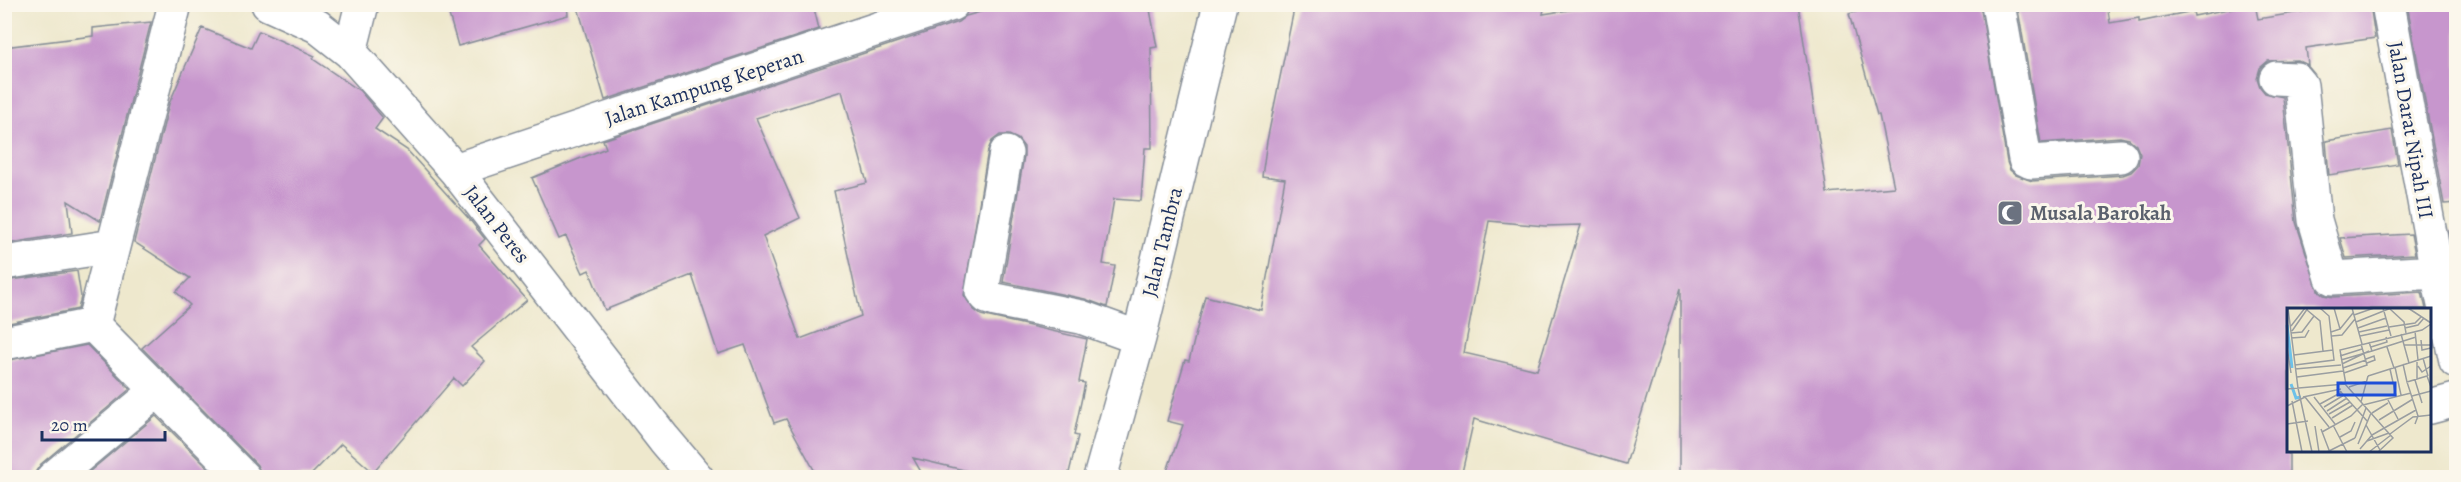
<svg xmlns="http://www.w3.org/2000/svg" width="2461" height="482" viewBox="0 0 2461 482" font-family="Alegreya,serif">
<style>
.building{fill:#c796cd;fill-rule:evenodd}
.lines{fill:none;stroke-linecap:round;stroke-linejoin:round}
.minor-casing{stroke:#848c96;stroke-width:36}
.minor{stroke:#fff;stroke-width:33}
.labels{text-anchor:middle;stroke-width:6;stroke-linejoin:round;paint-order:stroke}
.street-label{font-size:21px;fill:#1b2f5e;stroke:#fbf7ec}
.worship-label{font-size:21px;font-weight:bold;fill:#5b616d;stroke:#fbf7ec;text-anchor:start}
.inset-river{fill:none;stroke:#6dc1e9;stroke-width:3}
.inset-road{fill:none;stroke:#9a9ea1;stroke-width:1.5}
.view{fill:#1d4ed8;fill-opacity:0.15;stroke:#1d4ed8;stroke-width:3}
.inset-edge{fill:none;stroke:#1b2f5e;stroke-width:3}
</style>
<rect width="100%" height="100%" fill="#fbf7ec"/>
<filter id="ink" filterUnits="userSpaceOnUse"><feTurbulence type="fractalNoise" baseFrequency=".0167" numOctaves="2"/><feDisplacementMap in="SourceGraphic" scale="12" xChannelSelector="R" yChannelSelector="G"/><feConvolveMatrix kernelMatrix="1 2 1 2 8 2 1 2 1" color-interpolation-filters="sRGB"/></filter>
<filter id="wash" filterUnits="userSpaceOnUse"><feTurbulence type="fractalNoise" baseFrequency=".008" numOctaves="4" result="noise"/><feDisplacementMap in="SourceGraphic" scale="24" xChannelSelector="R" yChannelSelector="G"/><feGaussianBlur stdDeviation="1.35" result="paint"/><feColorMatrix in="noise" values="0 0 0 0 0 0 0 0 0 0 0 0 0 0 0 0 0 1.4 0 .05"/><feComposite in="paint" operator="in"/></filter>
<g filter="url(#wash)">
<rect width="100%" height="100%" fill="#eee8cd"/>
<g id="blocks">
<path class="building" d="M446,4H567L568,15L458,46Z
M577,4H813L819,29L605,100Z
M1008,4H1149L1157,47L1151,48L1152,148H1145L1141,201L1114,199L1103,264L1115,266L1107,307L1085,299L1003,282L1024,156V147L1018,139L1009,135H1000L992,141L988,150L964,295L973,309L981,315L1087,339L1079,382L1085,383L1074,435L1078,436L1068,477H993L913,458L924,477H818L786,419L774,423L745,345L718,354L692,275L605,310L589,270L583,273L566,236L559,239L532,178L606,148L603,140L958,22L966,16ZM842,91L867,183L834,191L861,316L800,339L763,236L800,218L756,118Z
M1295,4H1545L1543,14L1607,4H1798L1827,193L1894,187L1879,115H1877L1849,14L1881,4H1980L2007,162L2010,170L2016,175L2032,181L2123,175L2131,172L2138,165L2140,154L2136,145L2129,139L2120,137L2041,143L2017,4H2107L2110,23L2139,18V22L2193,11L2194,16L2252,4H2255L2258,19L2349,4H2370L2375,38L2306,48L2308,65L2297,60L2268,61L2260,68L2257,78L2260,87L2265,93L2283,97L2296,222L2318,290L2324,295L2333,297L2422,292L2426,309H2289V477H1739L1738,472H1680V289L1626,464L1474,419L1461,477H1165L1183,425L1167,421L1185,360L1189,361L1205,296L1261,310L1285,179L1262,176L1267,141ZM1489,221L1545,226L1581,225L1537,370L1464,353Z
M2407,4H2457V203L2444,204Z
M151,22L100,221L68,201L72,233L4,244V47L93,36V28Z
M202,28L251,48L259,31L315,56L313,59L360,91L383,118L375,129L407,150L470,220L485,239L479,245L527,300L471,347L485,361L462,386L454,378L373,472L341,444L309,477H262L257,465L142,348L190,305L176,292L190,278L134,242L169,104Z
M2392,130L2398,164L2329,175L2326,141Z
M2449,231H2457V274L2455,268Z
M2411,234L2415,254L2346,258L2340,238Z
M77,271L81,297L78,309L4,324V281Z
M87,345L130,389L41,464L36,471L35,477H4V361Z
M156,416L217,477H83Z"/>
</g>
</g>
<g filter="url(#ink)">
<use href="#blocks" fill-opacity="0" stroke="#848c96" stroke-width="1.5"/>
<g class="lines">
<g class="minor-casing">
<path id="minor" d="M268,4L317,26L350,52L455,170L664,439L697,478
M1998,4L2025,159L2031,162L2121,156
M2388,4L2437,272L2456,361
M350,52L362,4
M2276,78L2296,79L2301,85L2315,220L2332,278L2437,272
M1006,153L982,291L987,297L996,300L1081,317L1139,338
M455,170L952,4
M4,263L113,246
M93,325L175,4
M93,325L244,478
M4,343L93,325
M2430,407L2456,400
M53,478L158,390
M1100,478L1139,338L1220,4"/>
</g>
<use href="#minor" class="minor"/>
</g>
</g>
<defs>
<g id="mosque-square" transform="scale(1.35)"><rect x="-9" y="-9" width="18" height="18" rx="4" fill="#6b7280" stroke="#fbf7ec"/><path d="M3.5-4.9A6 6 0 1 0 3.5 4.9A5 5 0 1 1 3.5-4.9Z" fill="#fff"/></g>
</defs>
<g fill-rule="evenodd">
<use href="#mosque-square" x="2010" y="213"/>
</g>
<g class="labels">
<g class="street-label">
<text transform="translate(704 87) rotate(-18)" y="7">Jalan Kampung Keperan</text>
<text transform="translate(2411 130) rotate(80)" y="7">Jalan Darat Nipah III</text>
<text transform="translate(497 224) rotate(52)" y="7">Jalan Peres</text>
<text transform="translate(1162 242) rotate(-76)" y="7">Jalan Tambra</text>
</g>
<g class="worship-label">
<text x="2030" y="220">Musala Barokah</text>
</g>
</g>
<g transform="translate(2287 308)">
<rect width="144" height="144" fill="#eee8cd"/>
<path class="inset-river" d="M0,17L5,60M4,76L9,90L14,89"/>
<path class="inset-road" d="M1,0L11,80L25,144M65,0L75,36M96,0L104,28M121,0L144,15M103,1L117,14L119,25M20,2L33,13L36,43M67,7L87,0M69,14L104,0M4,18L18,0M102,19L128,15L134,9M71,20L99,10M118,20L131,17L137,10M53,21L66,5M5,23L21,0M128,23L131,52M44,24L53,21L47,0M72,24L100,18M4,25L15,24L27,8M114,26L122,55M45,28L55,27L68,11M73,28L102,22M4,30L18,29L22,22M134,32L135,42L144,40M82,34L85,43L129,29M117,37H143M0,39L4,65M84,39L100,34L99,29M100,39L107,60M7,47L46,42M53,48L75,41M136,50L141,68M79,51L87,48L88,52L80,55M54,52L85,43M55,56L82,43M116,56L120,74L140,68L144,79M8,57L47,52L42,8L33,0M131,58L135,64L144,58M108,59L114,87M56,60L79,52M8,61L54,57M103,61L109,88M57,65L80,57L74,36M81,68L144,48M10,69L56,63M130,71V52M128,72L135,95M120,74L131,108L128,116M59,77L53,42L135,22L144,16M62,79L80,73M0,81L58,76L106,130L91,144M53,83L81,114M125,88L144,83M16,89L54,81M27,89L48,116M101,92L111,111M5,93L15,144M74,94L81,68M33,96L55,84M76,97L124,85M0,98L18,89L42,119M37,99L57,87M40,103L60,90M85,105L101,95M42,106L63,94M45,110L66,97M92,112L126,91M0,116L21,113M46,117L60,144M79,117L93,142M28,118L32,144M34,121L42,142M35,124L64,108L76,96M103,126L126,109L144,107M85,127L129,102M53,129L64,123L68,114M68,130L79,100M80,133L102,125M71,136L84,105M73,141L85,127M40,144L68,130M82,144L104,127"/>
<path class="view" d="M51,75H108V87H51Z"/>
<rect width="144" height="144" class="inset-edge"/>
</g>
<rect width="2461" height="482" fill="none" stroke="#fbf7ec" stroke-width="24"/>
<path d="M42 431v9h123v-9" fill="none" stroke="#1b2f5e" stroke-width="3"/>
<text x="51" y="431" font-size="18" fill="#1b2f5e" stroke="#fbf7ec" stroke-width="4.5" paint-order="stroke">20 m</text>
</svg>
